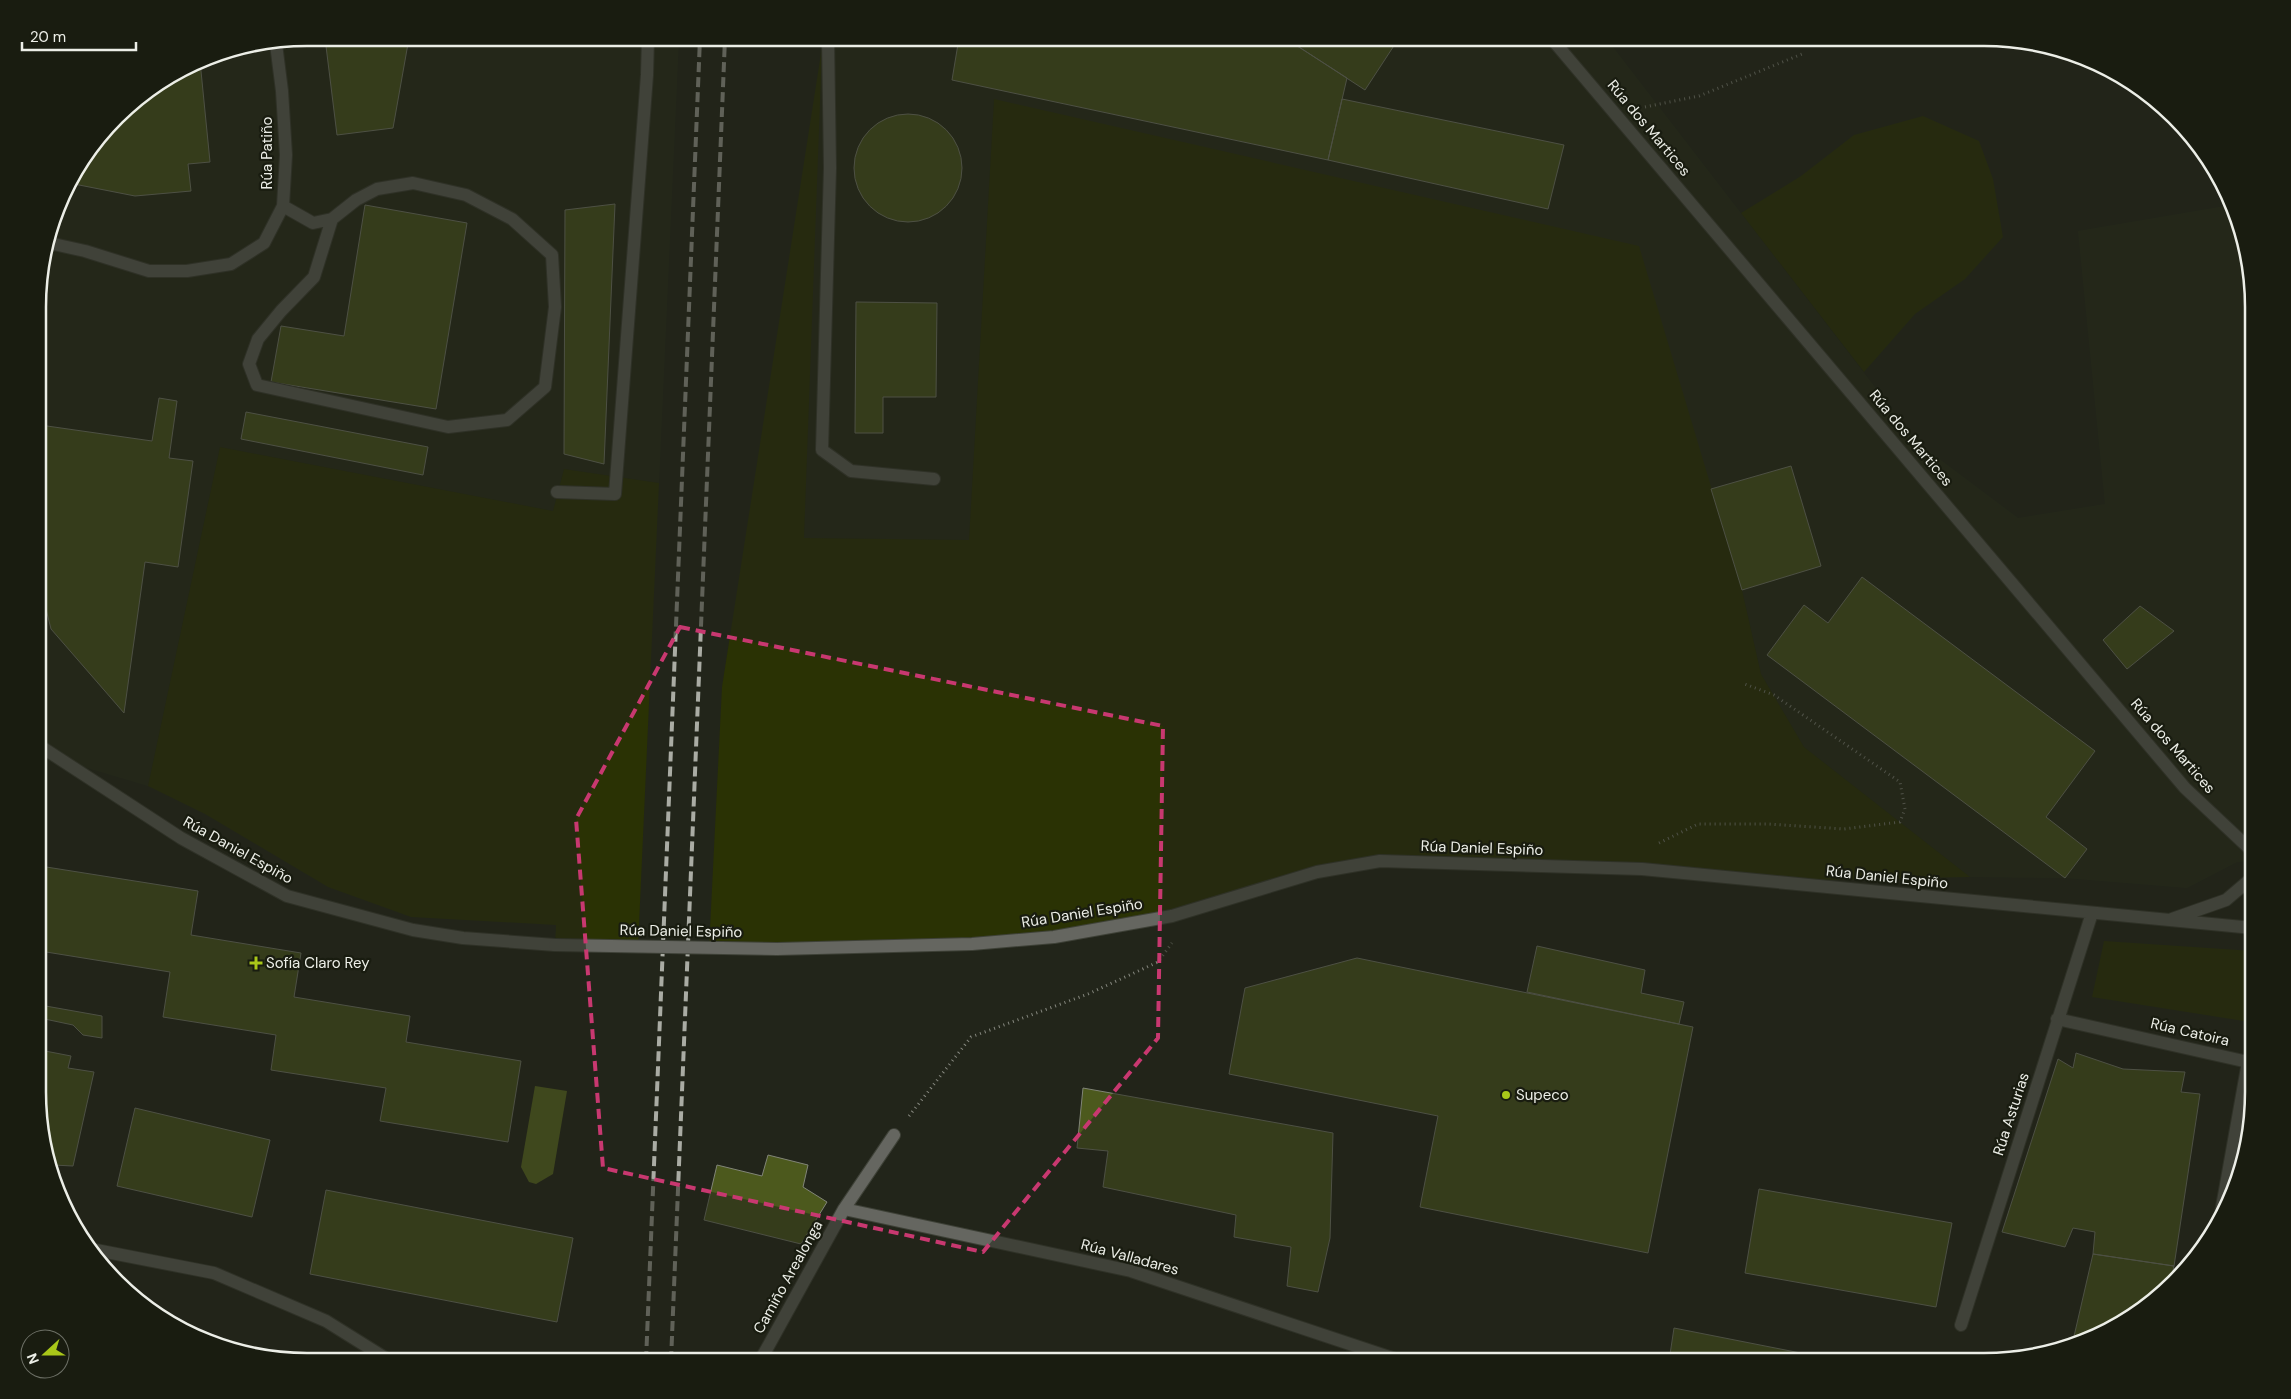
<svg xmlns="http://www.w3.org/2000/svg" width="2291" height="1399" viewBox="0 0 2291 1399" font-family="'DM Sans',sans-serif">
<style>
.built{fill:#272c1a}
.green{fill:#2a3204}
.water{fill:#637322}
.building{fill:#4c591d;stroke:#818577}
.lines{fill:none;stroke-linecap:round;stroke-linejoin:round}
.minor-casing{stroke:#3e4137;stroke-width:14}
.path{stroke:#86887f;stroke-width:3;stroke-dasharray:1 4;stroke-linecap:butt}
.minor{stroke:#656660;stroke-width:12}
.rail{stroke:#aaaca4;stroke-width:4;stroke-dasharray:10 5;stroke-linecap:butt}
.minor-bridge-casing{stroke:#3e4137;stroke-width:14;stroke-linecap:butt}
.minor-bridge{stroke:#656660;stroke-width:12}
.marked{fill:none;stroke:#c83870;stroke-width:4;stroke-dasharray:10 6;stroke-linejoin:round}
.poi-dot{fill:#a9c719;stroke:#191c10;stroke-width:2}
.labels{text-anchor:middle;stroke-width:4.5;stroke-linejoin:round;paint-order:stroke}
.street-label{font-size:15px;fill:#eceee7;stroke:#191c10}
.poi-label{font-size:15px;fill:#eceee7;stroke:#191c10;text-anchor:start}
.rim{fill:none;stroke:#eceee7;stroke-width:2.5}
</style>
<rect width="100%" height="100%" fill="#22251a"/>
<path class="built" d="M308,38H679L659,483L564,469L553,511L220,447L148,786L40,754V273L65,188L129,105L204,58Z
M821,38H1606L1918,443L2018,518L2105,504L2078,231L2231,205L2244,237L2253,290V861L2237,862L2187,888L2065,878L1970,877L1804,747L1761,674L1742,590L1711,489L994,99L969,540L804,538Z"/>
<path class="green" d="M822,47L804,538L969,540L994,99L1639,246L1742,590L1761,674L1804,747L1970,877L1763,881L1380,861L1172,916L1054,937L709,949L722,687Z
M1923,116L1979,141L1993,179L2003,237L1965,279L1915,314L1864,372L1741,213L1801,176L1854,135Z
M220,447L553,511L564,469L659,483L638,947L555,945L556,925L411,917L328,887L205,814L148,786Z
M2104,941L2253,951V1026L2250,1022L2092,997Z"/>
<path class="water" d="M535,1086L567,1091L553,1174L536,1184L529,1182L521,1167Z"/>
<path class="building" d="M325,38H409L393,128L337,135Z
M959,38H1285L1347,78L1328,160L952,80Z
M1285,38H1399L1365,90Z
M200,61L210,162L188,164L191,191L135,196L69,183L129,105Z
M1342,99L1564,145L1548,209L1328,160Z
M854 168a54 54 0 1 1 108 0a54 54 0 1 1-108 0Z
M615,204L604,464L564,454L565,210Z
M365,205L467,223L436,409L271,382L281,326L344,336Z
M856,302L937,303L936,397H883V433H855Z
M159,398L177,401L169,458L193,461L178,567L145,562L124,713L51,629L40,585V425L152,441Z
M246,412L428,447L423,475L241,439Z
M1791,466L1821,566L1742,590L1711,489Z
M1862,577L2095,751L2046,817L2087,849L2065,878L1767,655L1804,605L1828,623Z
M2140,606L2174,631L2127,669L2103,640Z
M40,866L198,891L191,935L301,953L294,997L410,1016L406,1042L521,1061L508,1142L380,1121L386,1088L271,1070L276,1035L163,1017L170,972L40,951Z
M1537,946L1645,970L1641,993L1684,1002L1679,1024L1527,992Z
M1357,958L1693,1027L1648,1253L1420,1207L1438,1116L1229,1074L1245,988Z
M40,1005L102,1016V1038L83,1035L73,1025L40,1018Z
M40,1050L71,1056L68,1068L94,1072L73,1166L53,1165L40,1126Z
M2076,1053L2123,1069L2185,1072L2181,1092L2200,1094L2174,1266L2093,1254L2095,1232L2073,1228L2065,1247L2002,1232L2058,1059L2073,1068Z
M1083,1088L1333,1133L1330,1238L1318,1292L1287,1286L1291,1247L1234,1237L1236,1215L1103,1187L1108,1151L1077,1148Z
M135,1108L270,1140L252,1217L117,1186Z
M768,1155L808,1165L803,1187L827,1202L801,1244L704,1220L717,1165L762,1176Z
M1759,1189L1952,1223L1936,1307L1745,1273Z
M326,1190L573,1238L557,1322L310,1274Z
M2093,1254L2174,1266L2170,1284L2162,1294L2118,1325L2072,1345Z
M1674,1328L1841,1361H1669Z"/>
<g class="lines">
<g class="minor-casing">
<path id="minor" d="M828,38L830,168L822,450L851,471L934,479
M1551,38L2185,788L2253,852
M283,206L313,223L332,219L356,200L377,189L413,183L466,195L512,219L552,255L555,307L545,387L507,420L448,427L257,385L249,364L258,339L281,311L314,277L332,219
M49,243L85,251L149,271H187L231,264L264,243L283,206L286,155L282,91L276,44
M557,492L615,494L647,75L648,38
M40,746L181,838L287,896L413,930L463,938L555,945
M2172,919L2226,900L2253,877
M777,949L972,944L1054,937L1172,916L1317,872L1380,861L1642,869L2253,928
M2057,1019L2248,1062L2220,1218
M844,1209L1131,1271L1401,1361
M91,1249L214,1273L326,1321L390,1361
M1961,1325L2092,913
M760,1361L844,1209L894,1135"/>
</g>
<path class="path" d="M1645,107L1699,96L1802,54
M1659,843L1698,824H1768L1844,829L1900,822L1905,809L1900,782L1774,695L1742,683
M909,1116L971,1037L1088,994L1158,962L1172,943"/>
<use href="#minor" class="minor"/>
<path class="rail" d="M646,1361L700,38
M671,1361L725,38"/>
<g class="minor-bridge-casing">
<path id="minor-bridge" d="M555,945L777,949"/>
</g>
<use href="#minor-bridge" class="minor-bridge"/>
</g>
<path d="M0 0H2291V1399H0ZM680,627L1163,726L1158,1038L983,1252L603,1168L576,819Z" fill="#22251a" fill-opacity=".55" fill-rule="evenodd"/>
<path class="marked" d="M680,627L1163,726L1158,1038L983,1252L603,1168L576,819Z"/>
<g class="poi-dot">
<path d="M253.5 955.5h5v5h5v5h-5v5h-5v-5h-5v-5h5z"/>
<circle cx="1506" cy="1095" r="5"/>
</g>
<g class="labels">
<g class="street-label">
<text transform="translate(1649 128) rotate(50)" y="5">Rúa dos Martices</text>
<text transform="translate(267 153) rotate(-90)" y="5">Rúa Patiño</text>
<text transform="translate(1911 438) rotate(50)" y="5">Rúa dos Martices</text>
<text transform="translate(2173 746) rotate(49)" y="5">Rúa dos Martices</text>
<text transform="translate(1482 848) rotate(2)" y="5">Rúa Daniel Espiño</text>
<text transform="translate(238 850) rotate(29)" y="5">Rúa Daniel Espiño</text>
<text transform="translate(1887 877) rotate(6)" y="5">Rúa Daniel Espiño</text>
<text transform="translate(1082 913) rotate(-9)" y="5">Rúa Daniel Espiño</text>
<text transform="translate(681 931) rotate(1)" y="5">Rúa Daniel Espiño</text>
<text transform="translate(2190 1032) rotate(13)" y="5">Rúa Catoira</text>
<text transform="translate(2011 1114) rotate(-72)" y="5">Rúa Asturias</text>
<text transform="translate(1130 1257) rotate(15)" y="5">Rúa Valladares</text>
<text transform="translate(788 1277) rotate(-61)" y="5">Camiño Arealonga</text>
</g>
<g class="poi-label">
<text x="266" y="968">Sofía Claro Rey</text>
<text x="1516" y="1100">Supeco</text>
</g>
</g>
<path d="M0 0H2291V1399H0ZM307 46H1984A261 261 0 0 1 2245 307V1092A261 261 0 0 1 1984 1353H307A261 261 0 0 1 46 1092V307A261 261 0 0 1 307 46Z" fill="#191c10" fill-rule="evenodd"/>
<path class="rim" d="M307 46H1984A261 261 0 0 1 2245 307V1092A261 261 0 0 1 1984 1353H307A261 261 0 0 1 46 1092V307A261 261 0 0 1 307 46Z"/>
<g transform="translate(45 1354) rotate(249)"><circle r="24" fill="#191c10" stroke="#6d7066"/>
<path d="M0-4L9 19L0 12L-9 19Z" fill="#a9c719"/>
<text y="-8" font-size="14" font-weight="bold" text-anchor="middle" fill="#eceee7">N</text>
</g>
<path d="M22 42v8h114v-8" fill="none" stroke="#eceee7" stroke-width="2.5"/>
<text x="30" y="42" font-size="15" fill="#eceee7" stroke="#191c10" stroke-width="4" paint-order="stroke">20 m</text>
</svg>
